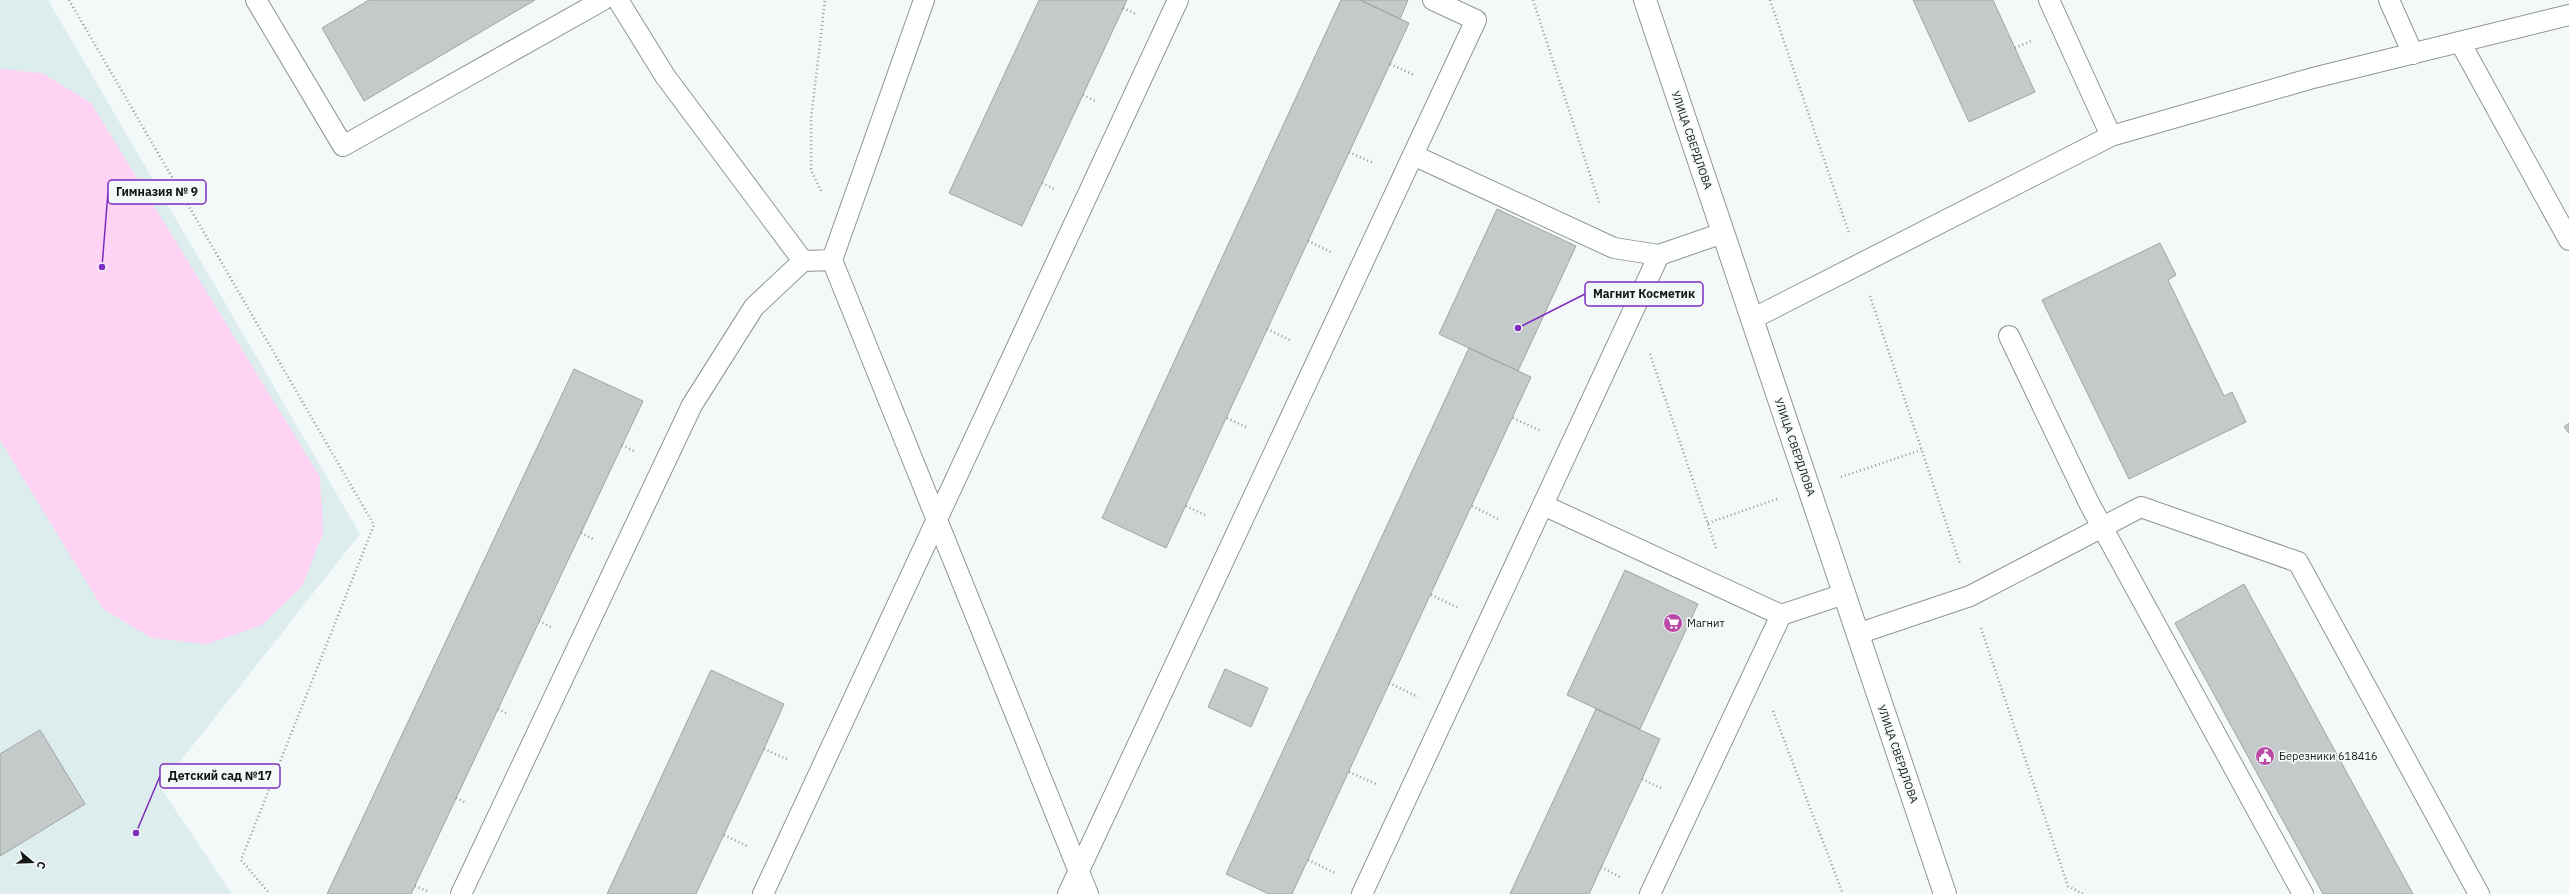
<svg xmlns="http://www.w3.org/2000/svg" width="2569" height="894" viewBox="0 0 2569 894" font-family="'IBM Plex Sans',sans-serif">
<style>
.built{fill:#ddecec}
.green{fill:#fed3f3}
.building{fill:#c4c9c9;stroke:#a0a5a4}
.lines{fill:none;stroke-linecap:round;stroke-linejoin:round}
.service-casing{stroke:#919595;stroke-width:22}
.secondary-casing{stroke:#919595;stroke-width:24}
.path{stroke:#939797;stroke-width:2.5;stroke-dasharray:1 3;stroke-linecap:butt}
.service{stroke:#fff;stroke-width:20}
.secondary{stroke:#fff;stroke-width:22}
.labels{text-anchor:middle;stroke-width:3.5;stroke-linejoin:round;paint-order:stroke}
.street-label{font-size:11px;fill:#151717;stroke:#f3f8f8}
.poi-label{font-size:11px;fill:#151717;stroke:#f3f8f8;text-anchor:start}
.leader{fill:none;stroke:#7b2cbf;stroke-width:1.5}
.callout-dot{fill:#7b2cbf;stroke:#f3f8f8;stroke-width:1.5}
.callout{fill:#f3f8f8;stroke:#7b2cbf;stroke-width:1.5}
.callout-label{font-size:12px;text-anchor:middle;font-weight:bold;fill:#151717}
</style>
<rect width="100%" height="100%" fill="#f3f8f8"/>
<path class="built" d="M0,0H48L360,534L160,787L232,894H0Z"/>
<path class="green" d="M0,69L42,73L91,103L320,477L323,533L302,586L262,625L208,644L152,638L103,609L0,440Z"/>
<path class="building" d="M369,0H535L364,101L322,28Z
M1039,0H1127L1022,226L949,193Z
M1341,0H1360L1409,23L1166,548L1102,518Z
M1360,0H1408L1400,19Z
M1913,0H1993L2035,92L1969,122Z
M1497,209L1576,246L1518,371L1439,334Z
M2160,243L2176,275L2168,280L2224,396L2232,392L2246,422L2129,479L2042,300Z
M1469,348L1531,377L1292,894H1269L1226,874Z
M574,369L643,401L411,894H327Z
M2569,423V433L2564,427Z
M1625,570L1698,604L1640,729L1567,695Z
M2244,584L2413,894H2323L2175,623Z
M1225,669L1268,688L1251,727L1208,707Z
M711,670L784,704L764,749L696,894H607Z
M1596,709L1660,739L1642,779L1589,894H1510Z
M40,730L85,804L0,856V754Z"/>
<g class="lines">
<g class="service-casing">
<path id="service" d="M256,0L343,146L603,0
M618,0L665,76L803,261
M924,0L832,260L1088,894
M2049,0L2111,136
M2389,0L2413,54
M2460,42L2569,240
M1413,155L1614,248L1659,255L1723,233
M1752,319L2111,136L2313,78L2569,15
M2009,336L2089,503L2303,894
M1543,505L1781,615L1844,594
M1857,634L1970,596L2141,507L2298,562L2479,894
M461,894L692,405L754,307L803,261L832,260
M763,894L1178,0
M1068,894L1476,20L1433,0
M1362,894L1659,255
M1650,894L1781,615"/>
</g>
<g class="secondary-casing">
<path id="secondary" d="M1645,0L1945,894"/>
</g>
<path class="path" d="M69,0L374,525L241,860L270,894
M1533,0L1600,205
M1770,0L1849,233
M1123,8L1136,14
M2015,48L2031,41
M1390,64L1414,75
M1083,95L1095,101
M1349,152L1373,163
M1042,183L1054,189
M821,191L811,170V119L825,0
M1308,241L1331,252
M1870,296L1960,564
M1267,329L1290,340
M1650,354L1716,548
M1227,418L1248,428
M1513,418L1541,431
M622,445L634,451
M1841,477L1921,450
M1186,506L1207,516
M1472,506L1500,520
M1708,523L1777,499
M581,533L593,539
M1431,595L1459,608
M539,621L551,627
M1981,628L2068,886L2083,894
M1389,683L1418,697
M498,709L508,714
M1773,711L1843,894
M764,749L789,760
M1349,772L1376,784
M1642,779L1663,789
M456,798L467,803
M724,835L749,847
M1308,860L1335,873
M1601,867L1620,877
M415,886L429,892"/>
<use href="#service" class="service"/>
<use href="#secondary" class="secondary"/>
</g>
<defs>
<g id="supermarket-disc" transform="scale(1)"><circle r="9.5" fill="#bb4aa6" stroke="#f3f8f8"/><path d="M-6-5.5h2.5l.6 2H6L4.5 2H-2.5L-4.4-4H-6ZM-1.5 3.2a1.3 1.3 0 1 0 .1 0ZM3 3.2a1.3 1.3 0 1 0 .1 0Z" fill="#fff"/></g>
<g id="civic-disc" transform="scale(1)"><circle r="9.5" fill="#bb4aa6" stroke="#f3f8f8"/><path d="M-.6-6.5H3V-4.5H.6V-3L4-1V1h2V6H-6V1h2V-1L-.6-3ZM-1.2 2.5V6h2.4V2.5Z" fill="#fff"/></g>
</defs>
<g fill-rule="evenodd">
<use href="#supermarket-disc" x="1673" y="623"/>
<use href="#civic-disc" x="2265" y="756"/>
</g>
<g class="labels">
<g class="street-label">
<text transform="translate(1692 140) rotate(71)" y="4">УЛИЦА СВЕРДЛОВА</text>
<text transform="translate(1795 447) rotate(71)" y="4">УЛИЦА СВЕРДЛОВА</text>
<text transform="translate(1898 754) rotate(71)" y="4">УЛИЦА СВЕРДЛОВА</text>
</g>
<g class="poi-label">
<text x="1687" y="627">Магнит</text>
<text x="2279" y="760">Березники 618416</text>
</g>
</g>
<path class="leader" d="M102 267L108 192M1518 328L1585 294M136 833L160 776"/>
<g class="callout-dot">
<circle cx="102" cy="267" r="4"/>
<circle cx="1518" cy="328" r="4"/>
<circle cx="136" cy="833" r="4"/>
</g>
<g class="callout">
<rect x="108" y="180" width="98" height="24" rx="4"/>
<rect x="1585" y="282" width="118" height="24" rx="4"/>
<rect x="160" y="764" width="120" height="24" rx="4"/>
</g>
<g class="callout-label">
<text x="157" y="196">Гимназия № 9</text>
<text x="1644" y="298">Магнит Косметик</text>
<text x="220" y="780">Детский сад №17</text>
</g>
<g transform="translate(32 862) rotate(109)" stroke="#f3f8f8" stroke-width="3" paint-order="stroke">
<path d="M0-3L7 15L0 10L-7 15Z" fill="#151717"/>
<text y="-6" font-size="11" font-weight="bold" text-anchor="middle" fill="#151717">С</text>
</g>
</svg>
